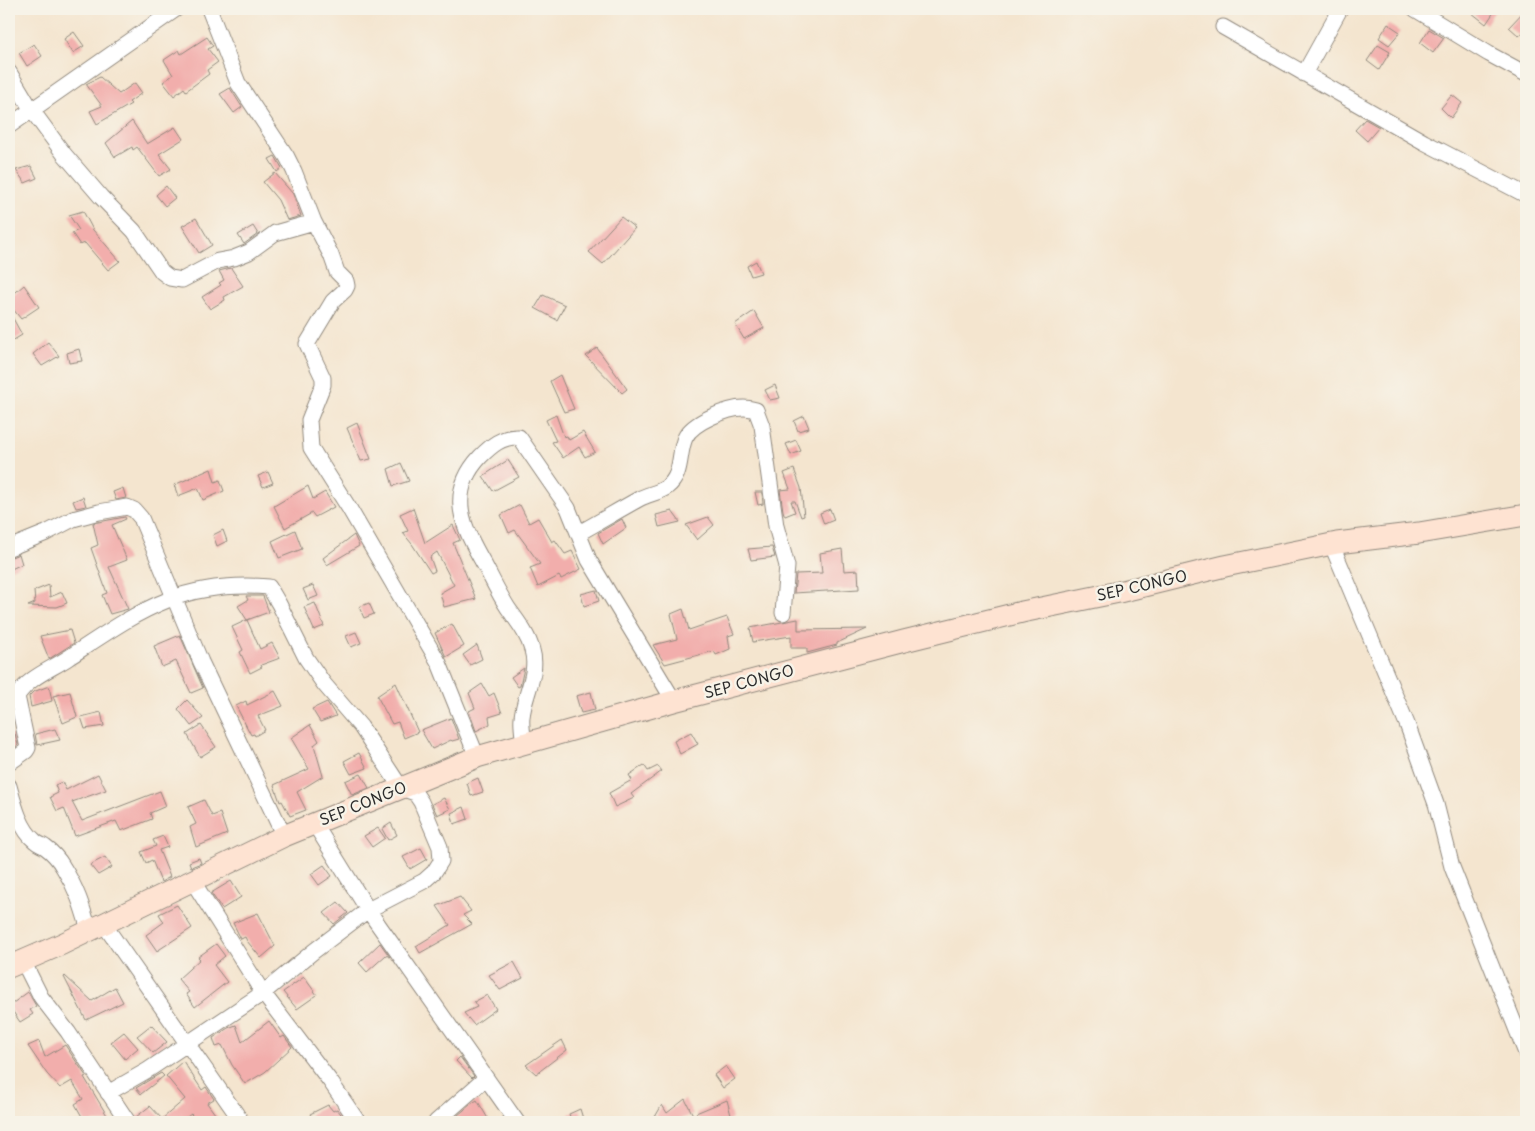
<svg xmlns="http://www.w3.org/2000/svg" width="1535" height="1131" viewBox="0 0 1535 1131" font-family="'Playpen Sans',sans-serif">
<style>
.building{fill:#f2aeac}
.lines{fill:none;stroke-linecap:round;stroke-linejoin:round}
.street-casing{stroke:#90887d;stroke-width:17}
.secondary-casing{stroke:#90887d;stroke-width:23}
.street{stroke:#fff;stroke-width:15}
.secondary{stroke:#fee3d2;stroke-width:21}
.labels{text-anchor:middle;stroke-width:5;stroke-linejoin:round;paint-order:stroke}
.street-label{font-size:15px;fill:#2b2b2b;stroke:#f7f3e8}
</style>
<rect width="100%" height="100%" fill="#f7f3e8"/>
<filter id="ink" filterUnits="userSpaceOnUse"><feTurbulence type="fractalNoise" baseFrequency=".02" numOctaves="2"/><feDisplacementMap in="SourceGraphic" scale="10" xChannelSelector="R" yChannelSelector="G"/><feConvolveMatrix kernelMatrix="1 2 1 2 8 2 1 2 1" color-interpolation-filters="sRGB"/></filter>
<filter id="wash" filterUnits="userSpaceOnUse"><feTurbulence type="fractalNoise" baseFrequency=".0096" numOctaves="4" result="noise"/><feDisplacementMap in="SourceGraphic" scale="20" xChannelSelector="R" yChannelSelector="G"/><feGaussianBlur stdDeviation="1.12" result="paint"/><feColorMatrix in="noise" values="0 0 0 0 0 0 0 0 0 0 0 0 0 0 0 0 0 1.4 0 .05"/><feComposite in="paint" operator="in"/></filter>
<g filter="url(#wash)">
<rect width="100%" height="100%" fill="#f4e5cf"/>
<g id="blocks">
<path class="building" d="M1467,9H1496L1486,24Z
M1526,9V30L1519,36L1509,27Z
M1388,24L1400,32L1389,45L1379,38Z
M1429,29L1444,38L1433,53L1420,43Z
M74,32L84,46L73,53L64,39Z
M207,37L213,46L208,49L218,62L207,70L209,74L186,91L184,88L174,96L163,82L173,75L164,60L179,50L181,54Z
M34,44L42,56L27,66L19,53Z
M1378,45L1390,52L1379,70L1367,61Z
M100,77L119,94L135,83L142,93L129,102L131,104L97,124L90,111L102,106L86,84Z
M230,88L242,107L234,113L220,94Z
M1452,95L1462,103L1451,118L1441,108Z
M1365,119L1379,127L1367,141L1355,130Z
M132,121L147,144L175,127L183,139L159,154L171,169L159,176L137,147L133,150L132,147L115,157L106,143Z
M275,156L282,168L277,172L269,159Z
M31,166L37,178L25,183L16,170Z
M275,173L293,194L301,216L287,220L278,200L263,182Z
M166,186L175,198L165,206L156,195Z
M83,211L93,230L120,261L108,270L85,243L80,245L72,233L79,230L69,215Z
M621,217L635,228L603,264L589,252Z
M196,218L212,245L199,253L182,226Z
M253,226L258,234L244,244L238,235Z
M756,261L761,273L751,276L747,266Z
M231,268L243,286L224,297L225,300L210,309L202,297L221,285L219,283L224,280L219,271Z
M24,285L39,307L21,319L9,304V298Z
M543,295L565,305L557,320L535,308Z
M9,311L22,335L12,341L9,335Z
M754,311L764,328L744,339L735,324Z
M48,342L59,356L42,366L33,354Z
M597,348L627,389L622,393L586,356Z
M79,349L82,361L69,363L67,353Z
M560,375L574,409L564,412L550,381Z
M775,385L780,398L770,400L765,390Z
M556,415L564,437L567,436L569,440L583,432L595,452L585,457L579,447L563,458L552,442L556,441L546,420Z
M804,416L809,428L798,431L794,421Z
M357,423L371,459L361,461L347,428Z
M796,440L801,451L791,455L786,444Z
M508,460L519,477L493,491L483,476Z
M401,463L409,481L393,486L388,469Z
M211,469L215,482L220,480L224,491L203,500L198,488L178,496L174,485Z
M794,469L801,488L804,516L801,517L795,501H791L795,512L785,516L783,511L780,490L790,489L784,473Z
M268,472L273,483L263,487L258,476Z
M308,486L313,499L325,492L334,507L315,517L312,513L285,528L274,506Z
M123,488L126,498L116,500L113,492Z
M755,492H762L763,504L758,505Z
M83,497L86,506L76,508L73,501Z
M520,505L529,523L538,518L552,542L555,540L565,554L572,551L581,569L561,579L559,576L538,587L530,568L540,564L515,530L509,533L501,515Z
M413,508L425,543L453,525L460,540L453,543L476,599L444,607L440,593L454,585L437,552L430,557L435,571L431,573L412,544L403,533L408,531L400,514Z
M830,509L834,520L824,524L820,513Z
M672,511L680,522L659,527L656,515Z
M125,517L126,519L112,525L127,560L109,567L128,609L110,614L102,595L107,593L91,548L98,545L93,523Z
M708,517L714,525L697,540L686,525Z
M622,519L626,528L603,544L598,533Z
M223,530L227,541L217,546L213,535Z
M295,530L302,549L279,558L272,541Z
M354,535L359,546L327,565L323,558Z
M772,547L775,557L751,560L748,549Z
M842,549L844,571L858,570L859,589L794,593L796,574L822,573L820,553Z
M19,554L22,564L9,570V558Z
M49,585L50,597L62,592L67,603L57,607L28,606L35,603L34,591Z
M313,585L318,596L308,600L303,589Z
M596,590L599,601L584,606L581,594Z
M246,596H263L269,612L247,620L238,606L248,600Z
M315,603L324,626L314,630L304,607Z
M369,603L374,614L364,618L359,607Z
M683,609L689,630L727,617L734,634L728,636L730,649L716,655L714,651L665,664L653,645L677,639L671,614Z
M798,619V630L867,629L837,643V645L807,653V648H791V636L753,642L750,628Z
M247,620L260,649L272,643L280,658L261,665L262,667L250,673L240,652L243,650L232,627Z
M452,624L464,646L446,657L435,633Z
M70,630L74,643L49,659L40,636Z
M356,632L361,643L351,647L346,636Z
M180,635L203,688L191,693L176,661L162,667L154,646Z
M477,645L482,659L470,665L463,655Z
M524,668L520,686L518,687L511,677Z
M396,683L418,732L404,738L398,722L392,724L377,696Z
M482,684L489,696L494,693L502,713L489,717L490,724L476,731L469,711L475,708L469,693Z
M49,686L52,701L31,707L29,696L33,692Z
M275,691L283,706L258,716L265,730L255,736L254,734L251,735L236,706L246,701L247,705Z
M70,692L77,717L63,723L53,696Z
M591,692L595,710L581,713L576,696Z
M187,700L203,718L191,726L178,709Z
M327,702L336,716L320,722L312,709Z
M101,712L104,726L85,729L81,717Z
M451,718L459,739L452,741L451,740L432,749L421,730Z
M201,725L216,747L200,757L187,734Z
M310,725L319,741L314,745L323,776L297,792L306,810L290,816L282,801L280,802L274,785L309,769L291,738Z
M55,729L60,740L37,745L35,734Z
M691,732L698,744L680,754L674,741Z
M15,734L18,745L9,752V735Z
M359,753L367,768L351,774L344,761Z
M644,765L648,771L658,766L662,771L631,794L634,798L615,807L609,793L632,780L629,775Z
M98,774L106,790L72,802L82,821L160,791L166,806L150,813L152,819L121,831L116,821L75,836L64,808L57,811L50,797L58,793L55,785L62,782L66,790Z
M361,774L369,788L352,795L345,781Z
M478,778L483,792L471,796L467,783Z
M444,798L450,809L437,815L432,804Z
M204,800L212,816L220,813L227,834L196,847L190,827L196,824L188,807Z
M464,807L468,819L454,824L451,813Z
M391,823L397,835L388,840L382,829Z
M378,828L385,838L372,847L364,836Z
M163,836L168,847L159,850L170,877L161,882L152,860L146,863L141,852L156,846L153,840Z
M421,848L427,859L410,869L403,857Z
M105,857L112,867L98,875L90,865Z
M199,858L201,863L191,867L189,862Z
M324,865L332,876L319,885L311,874Z
M231,881L241,897L222,909L211,893Z
M460,897L471,911L463,915L472,924L420,953L416,946L450,925L437,906Z
M338,902L348,913L334,924L324,913Z
M177,905L192,928L157,951L146,935L164,922L159,914Z
M258,913L275,946L261,958L247,941L245,937L241,939L233,923Z
M380,943L390,957L386,955L367,972L359,963Z
M216,944L225,956L214,965L227,982L195,1007L186,994L189,992L178,979L200,959L198,957Z
M514,962L523,978L500,990L489,975Z
M65,976L92,1001L115,987L123,1002L86,1020L64,977Z
M304,977L317,995L297,1009L283,992Z
M28,992L36,1006L30,1010L33,1014L20,1022L9,1006Z
M487,995L496,1009L474,1025L464,1013L477,1007L474,1002Z
M269,1021L281,1038L284,1036L292,1047L265,1072L245,1084L232,1065L222,1045L216,1047L213,1038L228,1028L236,1025L242,1042Z
M151,1025L167,1042L153,1053L137,1036Z
M124,1032L138,1048L125,1059L111,1042Z
M562,1040L567,1050L536,1074L526,1065Z
M39,1041L45,1057L65,1045L86,1076L84,1077L111,1122H85L75,1104L83,1099L72,1081L60,1088L47,1074L28,1046Z
M460,1057L474,1076L472,1078L456,1061Z
M183,1061L202,1090L206,1087L214,1099L207,1103L221,1122H198L191,1114L180,1122H137L136,1117L150,1106L162,1119L185,1099L166,1076Z
M726,1066L735,1079L723,1088L714,1075Z
M161,1073L164,1076L141,1094L136,1088Z
M685,1099L693,1115L673,1121L674,1122H652L662,1105L667,1113Z
M477,1100L490,1122H450L471,1104Z
M727,1100L732,1119L723,1122H700L696,1113Z
M328,1105L333,1111L337,1109L344,1118L339,1120L340,1122H314L310,1114Z
M580,1109L584,1122H572L569,1114Z"/>
</g>
</g>
<g filter="url(#ink)">
<use href="#blocks" fill-opacity="0" stroke="#90887d" stroke-width="1"/>
<g class="lines">
<g class="street-casing">
<path id="street" d="M209,9L238,83L287,157L294,171L314,222L331,255L337,272L346,281L347,286L345,290L333,301L307,344L323,378V385L309,420L311,448L349,508L439,663L477,757
M1415,9L1489,54L1526,74
M1223,27L1424,142L1526,195
M9,72L31,109L64,154L101,197L134,231L162,272L170,278L182,280L218,261L234,258L249,252L275,233L314,222
M1304,74L1340,9
M9,126L176,9
M579,533C599,522 619,510 639,499C648,494 659,493 667,487C683,475 678,454 685,438C692,422 728,408 744,408C748,408 752,409 756,410L762,426L776,526L787,566L783,613
M1331,543L1407,724L1436,804L1452,867L1526,1053
M9,548L46,533L73,519L99,512L127,507L134,510L141,518L201,662L284,836
M524,744C523,735 521,726 522,717C524,695 539,673 532,650C528,634 517,621 508,608C499,594 492,579 484,564C463,527 446,494 480,457C491,446 502,436 519,437L568,508L589,560L674,701
M9,763L26,751L28,748L17,696C29,677 50,670 68,658C138,612 180,580 269,587L279,604L306,658L324,684L361,727L401,788L415,793L421,802L440,847L441,861L434,872L424,881L368,910L314,951L263,993L148,1070L108,1093
M9,786C14,804 20,829 35,841C38,844 42,845 45,847C52,852 59,860 63,867C77,889 82,906 89,930
M314,823L368,910L517,1122
M192,880L263,993L330,1081L358,1122
M103,923L242,1122
M23,961L41,997L68,1032L128,1122
M436,1122L486,1078"/>
</g>
<g class="secondary-casing">
<path id="secondary" d="M9,967L62,944L284,836L477,757L674,701L904,641L1022,612L1119,592L1225,566L1337,543L1419,533L1526,515"/>
</g>
<use href="#street" class="street"/>
<use href="#secondary" class="secondary"/>
</g>
</g>
<g class="labels">
<g class="street-label">
<text transform="translate(1142 586) rotate(-13)" y="5">SEP CONGO</text>
<text transform="translate(749 682) rotate(-15)" y="5">SEP CONGO</text>
<text transform="translate(363 804) rotate(-22)" y="5">SEP CONGO</text>
</g>
</g>
<rect width="1535" height="1131" fill="none" stroke="#f7f3e8" stroke-width="30"/>
</svg>
